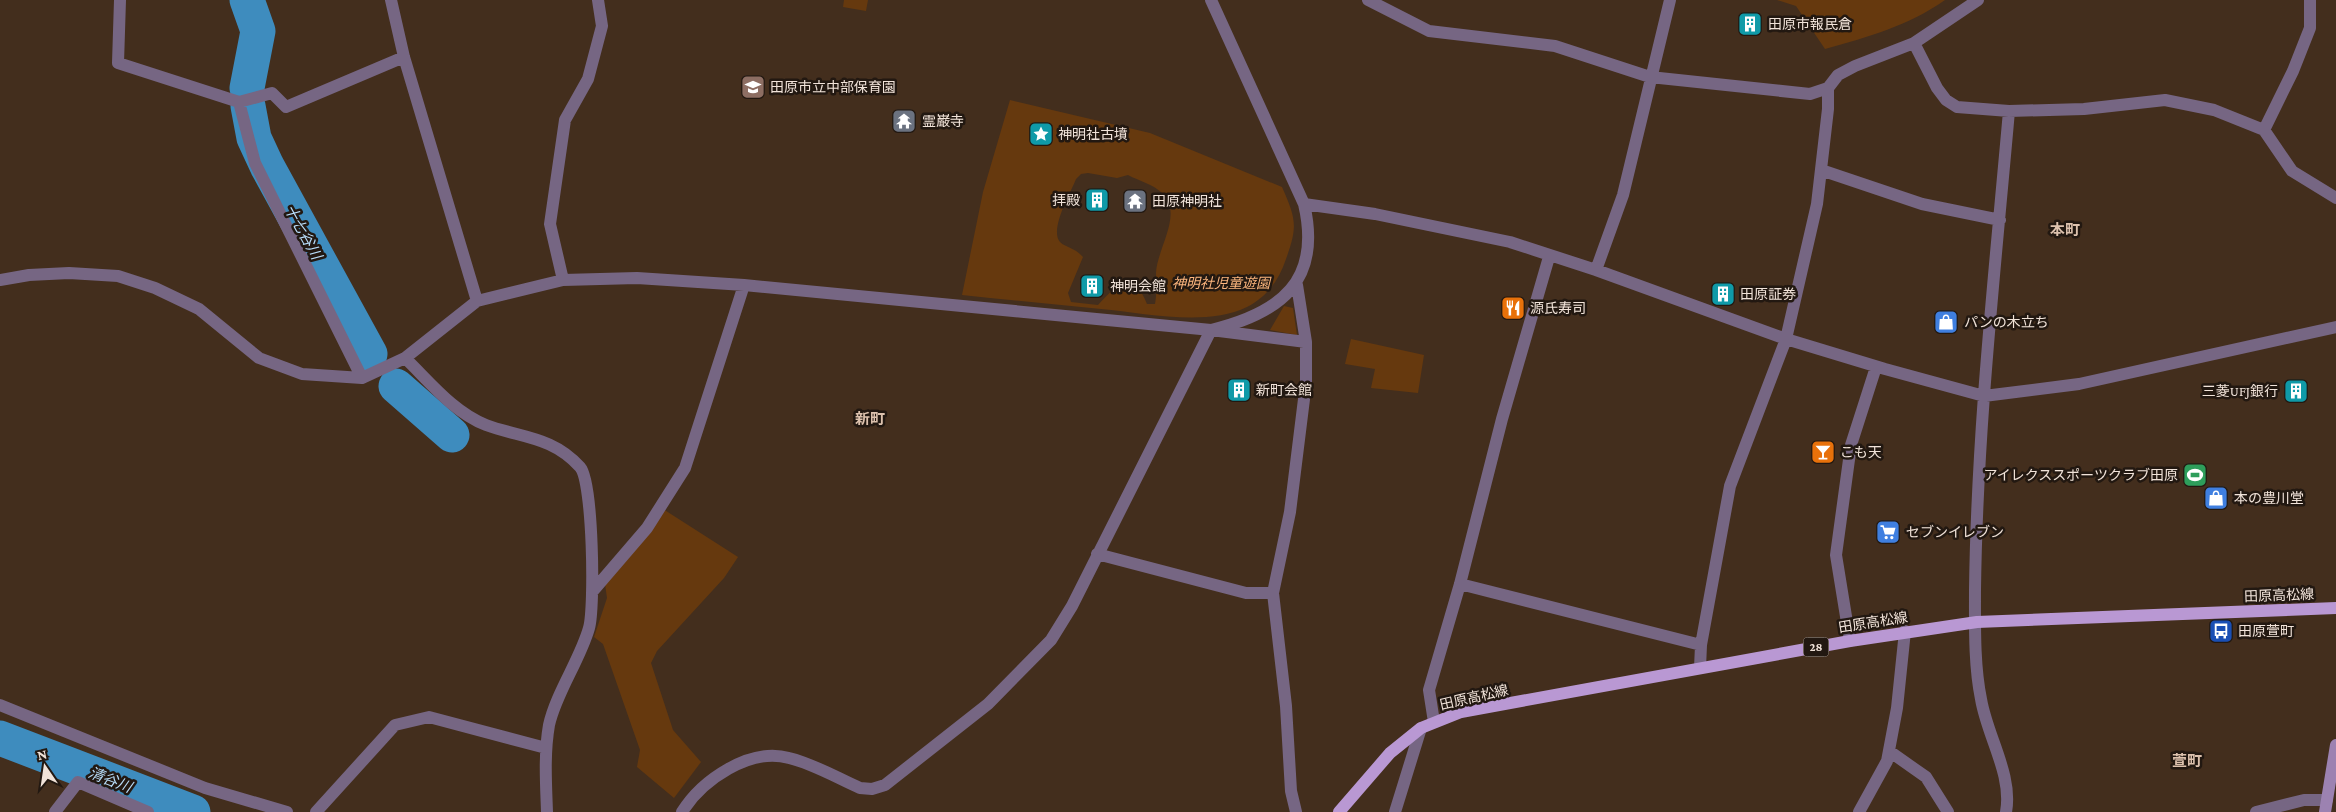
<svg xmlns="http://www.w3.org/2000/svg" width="2336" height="812" viewBox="0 0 2336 812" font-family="'Crimson Pro','Noto Sans JP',serif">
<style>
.green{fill:#66390e;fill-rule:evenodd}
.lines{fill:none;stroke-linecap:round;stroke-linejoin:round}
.river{stroke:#3e8cbe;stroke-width:35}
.minor{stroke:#766683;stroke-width:12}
.secondary{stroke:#9c82b1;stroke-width:12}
.primary{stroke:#b998d3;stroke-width:12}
.labels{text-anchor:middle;stroke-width:5;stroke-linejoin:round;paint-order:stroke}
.shield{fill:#221811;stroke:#b3a69d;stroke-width:1}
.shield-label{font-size:12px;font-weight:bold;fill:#f1e3d9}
.poi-label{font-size:14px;fill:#f1e3d9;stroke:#221811;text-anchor:start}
.park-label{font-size:14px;font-style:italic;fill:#fdb67e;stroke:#221811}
.street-label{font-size:14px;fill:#f1e3d9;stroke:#221811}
.neighbourhood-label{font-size:15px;font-weight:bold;fill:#dcc1ad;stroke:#221811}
.water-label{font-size:15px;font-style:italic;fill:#b8ddf9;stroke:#221811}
</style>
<rect width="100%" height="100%" fill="#432e1d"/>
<path class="green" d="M844,0H868L866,11L843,7Z
M1777,0H1945C1908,26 1868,37 1825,49L1796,6Z
M1010,100L1150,133L1282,187C1296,219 1298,226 1286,259C1279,280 1267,297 1247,307C1206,327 1145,313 1101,309C1055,304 1008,300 962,295L983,192ZM1088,173L1117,178L1128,175C1139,181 1153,184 1162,193C1184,214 1157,248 1156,273C1156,284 1157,293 1155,304H1147C1132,267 1116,286 1098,305L1071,302L1068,293L1083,257C1074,247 1066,248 1060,242C1049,230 1071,192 1076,179L1081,174Z
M1284,306L1293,308L1297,335L1270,330Z
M1351,339L1424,355L1418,393L1371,388L1375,369L1345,364Z
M663,509L738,557L724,578L657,651L651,663L673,730L701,762L674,798L637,767L640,750L603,644L594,637L607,598L605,584Z"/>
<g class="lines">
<path class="river" d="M247,88L258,31L247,0
M248,106L254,138L267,166L370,354
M396,386L452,435
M0,738L193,812"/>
<path class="minor" d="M120,0L118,63L239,102L255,163L362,378
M391,0L404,57L477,301
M1368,0L1429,31L1555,46L1650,77L1810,94L1828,88L1838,75L1855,66L1914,43L1978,0
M1914,43L1937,88L1946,100L1957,107L2009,111L2084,109L2165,100L2214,110L2264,130L2292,171L2336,198
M239,102L272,93L286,107L404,57
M2264,130L2293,71L2310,28V0
M1821,170L1922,204L2000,220
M1304,204L1375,214L1510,242L1596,270L1786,339L1885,369L1984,396L2079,384L2336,327
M1596,270L1623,195L1670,0
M0,280L29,275L69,273L118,276L155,288L199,309L259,358L302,374L362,378L405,358L477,301L563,280L637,278L744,285L1211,330L1306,342
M563,280L550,224L565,120L588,79L602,26L598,0
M405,358C429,381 453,412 486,425C521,438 552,436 580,467C593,481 595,607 589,628C580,660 556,693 549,725C544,754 546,783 547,812
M1097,554L1246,593H1273
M1460,584L1701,645
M592,592L647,528L685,468L744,285
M1850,641L1836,555L1851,445L1876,367
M1700,668L1701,645L1730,486L1786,339L1817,204L1828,109V88
M0,705L205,788L287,812
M1434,722L1429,690L1460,584L1502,419L1549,257
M1889,751L1926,777L1948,812
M55,812L78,782L148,812
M316,812L395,725L429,717L546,748
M682,812C702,780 750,747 789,758C814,764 837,778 860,788L872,789L885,785L988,704L1051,640L1072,606L1211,330C1281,313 1322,281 1304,204L1211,0
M1296,812L1291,791L1286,706L1273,593L1290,512L1306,383V342L1297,285
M1395,812L1421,728
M1859,812L1887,761L1897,708L1905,631
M2006,812C2013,775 1987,736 1981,699C1974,665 1975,625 1975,590C1977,430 1995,270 2009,111
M2256,812L2304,800H2327"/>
<path class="secondary" d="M2325,812L2336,745"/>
<path class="primary" d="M1339,812L1390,753L1421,728L1461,712L1850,641L1977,622L2336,608"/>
</g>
<defs>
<g id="building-square" transform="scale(1.25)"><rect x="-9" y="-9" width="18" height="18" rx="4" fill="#0f9aa8" stroke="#221811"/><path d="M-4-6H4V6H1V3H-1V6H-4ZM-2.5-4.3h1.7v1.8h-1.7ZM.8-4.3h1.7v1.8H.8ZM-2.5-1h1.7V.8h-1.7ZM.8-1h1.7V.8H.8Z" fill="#fff"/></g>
<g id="school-square" transform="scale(1.25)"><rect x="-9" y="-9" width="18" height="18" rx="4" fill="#8d6e63" stroke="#221811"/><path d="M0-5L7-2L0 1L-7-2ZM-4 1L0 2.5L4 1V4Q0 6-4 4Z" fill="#fff"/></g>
<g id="temple-square" transform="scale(1.25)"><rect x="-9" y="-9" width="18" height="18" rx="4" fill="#6b7280" stroke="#221811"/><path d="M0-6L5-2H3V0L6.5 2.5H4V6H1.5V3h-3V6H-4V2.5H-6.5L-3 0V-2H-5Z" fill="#fff"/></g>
<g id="sight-square" transform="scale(1.25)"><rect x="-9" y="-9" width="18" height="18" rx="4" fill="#0f9aa8" stroke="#221811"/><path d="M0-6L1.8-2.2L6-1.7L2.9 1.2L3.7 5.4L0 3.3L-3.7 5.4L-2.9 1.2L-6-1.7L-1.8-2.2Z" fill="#fff"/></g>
<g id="restaurant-square" transform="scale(1.25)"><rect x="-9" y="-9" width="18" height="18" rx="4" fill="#e8710a" stroke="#221811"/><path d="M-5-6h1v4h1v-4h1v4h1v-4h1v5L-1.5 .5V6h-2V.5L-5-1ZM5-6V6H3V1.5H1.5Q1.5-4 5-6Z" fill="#fff"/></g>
<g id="shop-square" transform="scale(1.25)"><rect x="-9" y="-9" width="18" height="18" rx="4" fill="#3f7fe0" stroke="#221811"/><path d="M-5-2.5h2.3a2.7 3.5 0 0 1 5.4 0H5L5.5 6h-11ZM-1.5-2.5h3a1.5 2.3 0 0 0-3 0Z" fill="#fff"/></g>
<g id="bar-square" transform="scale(1.25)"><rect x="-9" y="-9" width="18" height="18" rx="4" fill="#e8710a" stroke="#221811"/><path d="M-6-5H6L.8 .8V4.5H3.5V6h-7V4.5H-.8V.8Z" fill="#fff"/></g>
<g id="stadium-square" transform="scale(1.25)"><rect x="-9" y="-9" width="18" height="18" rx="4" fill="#2e9e5b" stroke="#221811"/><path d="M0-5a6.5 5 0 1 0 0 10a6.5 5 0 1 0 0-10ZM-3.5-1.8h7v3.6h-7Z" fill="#fff"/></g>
<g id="supermarket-square" transform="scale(1.25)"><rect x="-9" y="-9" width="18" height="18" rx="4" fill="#3f7fe0" stroke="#221811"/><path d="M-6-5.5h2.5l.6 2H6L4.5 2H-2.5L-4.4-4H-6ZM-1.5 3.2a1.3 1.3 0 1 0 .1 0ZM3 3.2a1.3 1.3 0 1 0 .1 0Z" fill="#fff"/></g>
<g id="bus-square" transform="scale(1.25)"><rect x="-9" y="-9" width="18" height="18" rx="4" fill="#1a4fb4" stroke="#221811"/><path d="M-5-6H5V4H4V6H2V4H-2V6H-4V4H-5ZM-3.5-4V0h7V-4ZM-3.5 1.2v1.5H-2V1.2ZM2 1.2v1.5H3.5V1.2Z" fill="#fff"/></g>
</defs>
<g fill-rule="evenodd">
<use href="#building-square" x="1750" y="24"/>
<use href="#school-square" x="753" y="87"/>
<use href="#temple-square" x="904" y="121"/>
<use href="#sight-square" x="1041" y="134"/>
<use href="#building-square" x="1097" y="200"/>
<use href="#temple-square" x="1135" y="201"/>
<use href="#building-square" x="1092" y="286"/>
<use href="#building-square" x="1723" y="294"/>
<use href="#restaurant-square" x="1513" y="308"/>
<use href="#shop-square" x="1946" y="322"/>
<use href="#building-square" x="1239" y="390"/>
<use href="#building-square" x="2296" y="391"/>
<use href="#bar-square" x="1823" y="452"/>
<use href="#stadium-square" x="2195" y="475"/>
<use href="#shop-square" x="2216" y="498"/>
<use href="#supermarket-square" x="1888" y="532"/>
<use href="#bus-square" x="2221" y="631"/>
</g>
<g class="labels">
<rect class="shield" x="1803.5" y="637.5" width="25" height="19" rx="4"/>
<g class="shield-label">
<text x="1816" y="651">28</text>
</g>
<g class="poi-label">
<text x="1768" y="29">田原市報民倉</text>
<text x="770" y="92">田原市立中部保育園</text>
<text x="922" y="126">霊巌寺</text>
<text x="1058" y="139">神明社古墳</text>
<text x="1080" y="205" text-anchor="end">拝殿</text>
<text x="1152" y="206">田原神明社</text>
<text x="1110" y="291">神明会館</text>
<text x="1740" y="299">田原証券</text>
<text x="1530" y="313">源氏寿司</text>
<text x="1964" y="327">パンの木立ち</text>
<text x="1256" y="395">新町会館</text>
<text x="2278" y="396" text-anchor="end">三菱UFJ銀行</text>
<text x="1840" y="457">こも天</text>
<text x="2178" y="480" text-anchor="end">アイレクススポーツクラブ田原</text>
<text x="2234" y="503">本の豊川堂</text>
<text x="1906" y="537">セブンイレブン</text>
<text x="2238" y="636">田原萱町</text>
</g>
<g class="park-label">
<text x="1221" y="288">神明社児童遊園</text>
</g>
<g class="street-label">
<text transform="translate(2279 595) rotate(-2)" y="5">田原高松線</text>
<text transform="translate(1873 622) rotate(-9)" y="5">田原高松線</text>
<text transform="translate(1474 697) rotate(-13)" y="5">田原高松線</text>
</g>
<g class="neighbourhood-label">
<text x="2065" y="235">本町</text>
<text x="870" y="424">新町</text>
<text x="2187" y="766">萱町</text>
</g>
<g class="water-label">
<text transform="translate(303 232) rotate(61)" y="5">十七谷川</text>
<text transform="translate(110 780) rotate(21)" y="5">清谷川</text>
</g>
</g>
<g transform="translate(45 767) rotate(347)" stroke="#221811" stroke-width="4" paint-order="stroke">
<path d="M0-4L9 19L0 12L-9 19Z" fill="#f1e3d9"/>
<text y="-8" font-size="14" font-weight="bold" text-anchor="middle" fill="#f1e3d9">N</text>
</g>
</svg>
